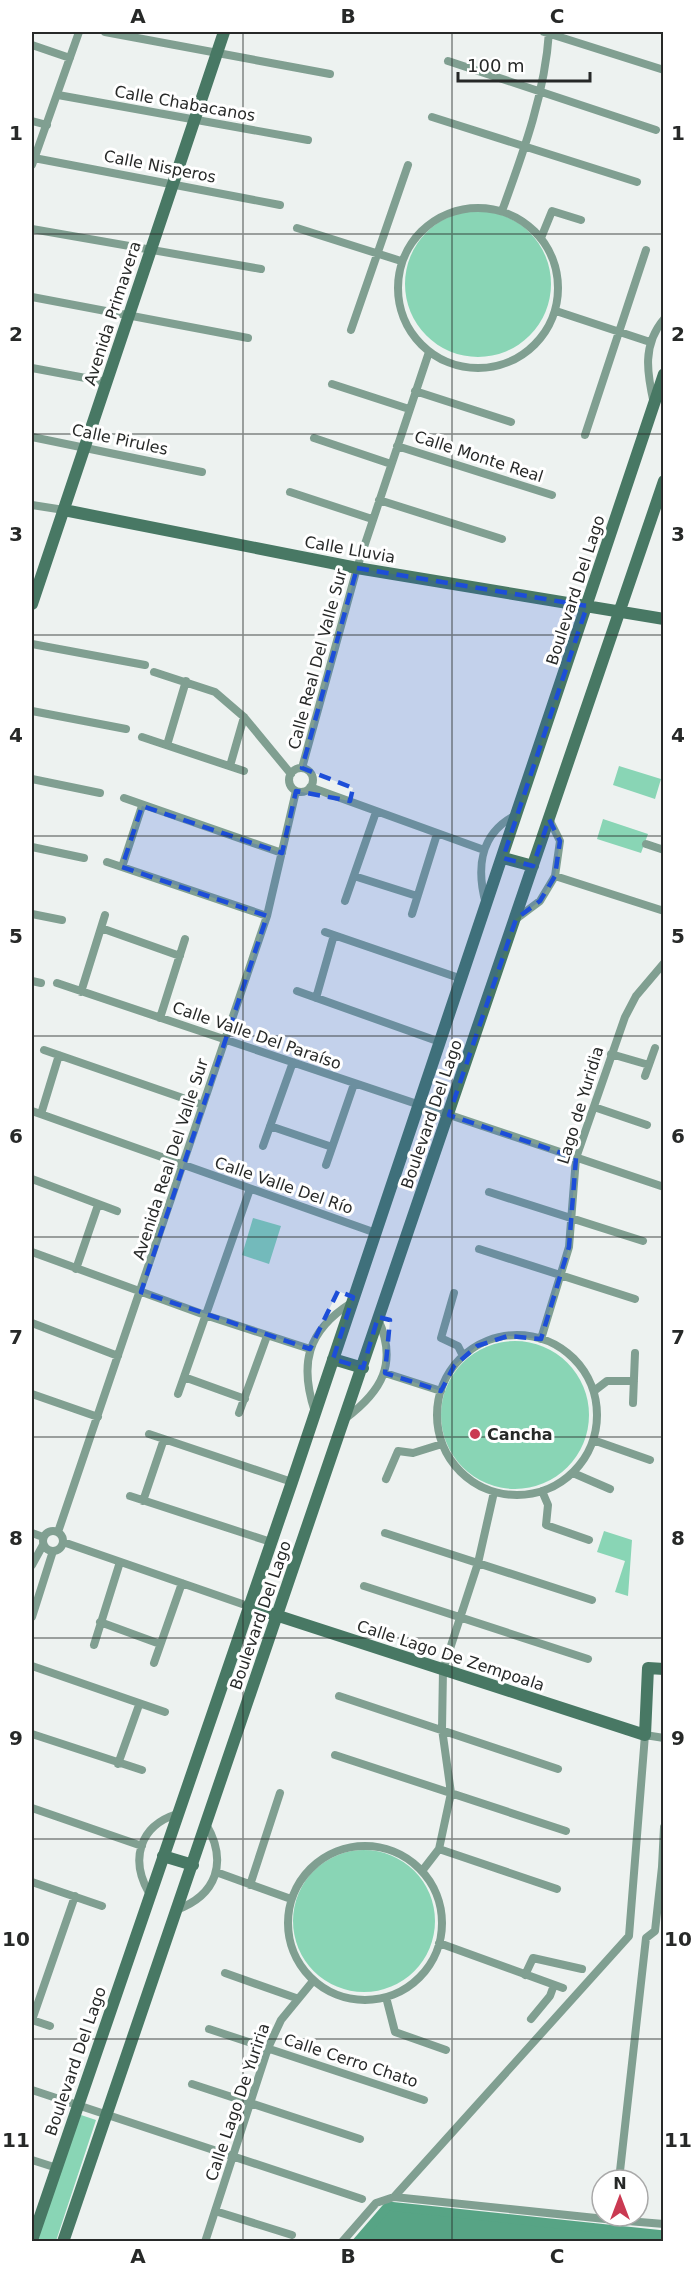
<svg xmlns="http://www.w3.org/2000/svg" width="695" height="2273" viewBox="0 0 695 2273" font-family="'DejaVu Sans',sans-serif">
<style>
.green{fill:#89d5b5}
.water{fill:#57a485}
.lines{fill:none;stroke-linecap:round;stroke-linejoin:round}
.canal{stroke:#57a485;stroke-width:9}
.street{stroke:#809f91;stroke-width:8}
.secondary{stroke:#487864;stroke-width:12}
.marked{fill:#1d4ed8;fill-opacity:0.2;stroke:#1d4ed8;stroke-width:4.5;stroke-dasharray:12 8;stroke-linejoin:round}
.grid{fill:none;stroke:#272928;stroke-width:1.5;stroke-opacity:0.55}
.poi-dot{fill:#ca3a52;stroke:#fff;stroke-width:2}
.labels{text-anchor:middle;stroke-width:6;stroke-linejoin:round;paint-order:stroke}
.street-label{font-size:16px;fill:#272928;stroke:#fff}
.poi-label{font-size:16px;font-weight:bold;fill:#272928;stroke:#fff;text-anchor:start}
.neatline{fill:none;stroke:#272928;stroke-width:2}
.grid-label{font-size:20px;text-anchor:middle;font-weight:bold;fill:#272928}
</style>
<rect width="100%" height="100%" fill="#edf2f0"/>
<path class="green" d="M405 284a73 73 0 1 1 146 0a73 73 0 1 1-146 0Z
M619,766L661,779L655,799L613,785Z
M603,819L648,834L641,853L597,839Z
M253,1218L281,1226L269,1264L242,1255Z
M441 1415a74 74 0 1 1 148 0a74 74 0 1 1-148 0Z
M604,1531L632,1540L628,1596L615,1592L625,1561L597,1552Z
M293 1921a71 71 0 1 1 142 0a71 71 0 1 1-142 0Z
M78,2114L96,2120L56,2241L36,2242Z"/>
<path class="water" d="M388,2206L644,2234L663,2239V2241H357Z"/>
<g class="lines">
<path class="canal" d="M357,2242L388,2206L664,2235"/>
<path class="street" d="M105,32L330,74
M544,32L664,70
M32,45L70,58
M448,61L656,130
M58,95L308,140
M432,117L637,182
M32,121L47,125
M34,158L280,205
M32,165L79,32
M398 288a80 80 0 1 1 160 0a80 80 0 1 1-160 0Z
M502,211C523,153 545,94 549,32
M297,228L401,261
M32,229L261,269
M541,238L552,211L581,220
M32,297L248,338
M556,311L650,342
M351,330L408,165
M32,368L107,382
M332,384L409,409
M415,391L511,422
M654,404C647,373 642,345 664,319
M585,435L646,250
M32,437L202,472
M314,438L391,464
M397,446L552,495
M290,492L372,519
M379,500L502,539
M32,505L64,510
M32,644L145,665
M154,672L215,692L244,717L291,774
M32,711L126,729
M142,737L244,771
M167,745L186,681
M230,766L244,717
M302,768L357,568L429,352
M289 780a12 12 0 1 1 24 0a12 12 0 1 1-24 0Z
M32,779L100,793
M310,787L484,850
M124,798L282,853
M646,844L664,850
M32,847L84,858
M107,862L267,916
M122,867L142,806
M354,876L417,896
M555,876L664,911
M345,901L376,812
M486,904C476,868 480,833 516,815
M32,914L62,920
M412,914L437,834
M516,919L540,901L555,876L560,841L549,819
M101,928L180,956
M325,932L462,979
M32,981L41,983
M57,983L664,1187
M297,991L440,1042
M81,992L105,915
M316,998L334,935
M160,1018L185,939
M44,1050L203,1105
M611,1054L649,1065
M645,1076L655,1048
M594,1107L647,1125
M32,1111L376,1233
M41,1114L59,1055
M270,1126L332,1147
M263,1146L293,1062
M326,1165L354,1084
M32,1179L117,1211
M489,1192L643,1241
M479,1249L635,1299
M32,1252L205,1315L310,1349
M76,1269L98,1205
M454,1293L441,1338L458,1346L463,1356
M32,1323L118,1356
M437 1415a80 80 0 1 1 160 0a80 80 0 1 1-160 0Z
M541,1339L569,1247L576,1158L625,1017L636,996L664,963
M385,1373L441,1391
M184,1377L245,1399
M594,1391L607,1381H634
M32,1394L98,1417
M178,1394L250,1189
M633,1403L635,1353
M315,1412C299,1364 307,1331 351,1303
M239,1413L267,1336
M346,1418C382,1391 398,1363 378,1319
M149,1434L292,1482
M593,1440L650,1460
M573,1473L610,1489
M386,1479L398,1451L413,1453L442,1444
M542,1491L548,1505L546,1525L589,1540
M130,1496L271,1542
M143,1501L164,1439
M43 1541a10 10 0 1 1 20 0a10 10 0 1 1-20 0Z
M58,1532L267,916L296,791
M32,1533L43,1537
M385,1533L592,1600
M63,1542L248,1606
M32,1565L43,1545
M364,1586L588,1659
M32,1617L53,1551
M100,1622L160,1644
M94,1645L120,1562
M154,1663L182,1583
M32,1666L165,1712
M339,1696L558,1769
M32,1734L142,1770
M335,1755L566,1831
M118,1764L139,1705
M32,1808L142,1846
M288 1923a77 77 0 1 1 154 0a77 77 0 1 1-154 0Z
M439,1849L557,1889
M422,1871L439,1849L451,1793L442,1729L443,1670L478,1563L494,1492
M216,1872L291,1899
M32,1882L102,1906
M250,1885L280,1793
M149,1893C130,1860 139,1826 177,1814
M176,1910C217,1895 228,1862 206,1824
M439,1943L563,1988
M225,1973L296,1998
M525,1975L533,1958L582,1969
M386,1997L395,2032L446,2050
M531,2019L550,1996L554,1985
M32,2020L75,1896
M32,2020L50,2026
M209,2029L424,2100
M192,2084L360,2139
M32,2090L362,2199
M32,2160L57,2168
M619,2180L646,1938L655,1931L662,1867L664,1827
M394,2197L615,2220V2216
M215,2211L292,2235
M615,2220L664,2224
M205,2242L268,2048L281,2020L313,1981
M342,2242L376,2203L394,2197L629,1936L645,1735L664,1738"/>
<path class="secondary" d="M64,510L357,568L664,619
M32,604L224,32
M503,858L533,866
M333,1359L363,1368
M248,1606L645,1735L648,1668L664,1669
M163,1856L193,1865
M32,2240L292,1482L664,374
M63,2242L664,481"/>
</g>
<path class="marked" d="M357,568L587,606L503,858L533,866L549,819L560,841L555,876L540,901L516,919L449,1115L576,1158L569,1247L541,1339L508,1336L477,1346L454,1366L441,1391L385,1373L390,1320L378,1317L363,1368L333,1359L353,1297L338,1291L310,1349L141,1292L267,916L122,867L142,806L282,853L296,791L350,801L353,788L302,768Z"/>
<path class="grid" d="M243,32V2242M452,32V2242M32,234H664M32,434H664M32,635H664M32,836H664M32,1036H664M32,1237H664M32,1437H664M32,1638H664M32,1839H664M32,2039H664"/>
<circle class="poi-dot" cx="475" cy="1434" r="6"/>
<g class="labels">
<g class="street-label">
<text transform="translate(185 103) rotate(10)" y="6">Calle Chabacanos</text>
<text transform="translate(160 166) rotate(11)" y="6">Calle Nisperos</text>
<text transform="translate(112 313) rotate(-72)" y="6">Avenida Primavera</text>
<text transform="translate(120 439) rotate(12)" y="6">Calle Pirules</text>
<text transform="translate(479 456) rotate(18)" y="6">Calle Monte Real</text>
<text transform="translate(350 549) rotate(10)" y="6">Calle Lluvia</text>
<text transform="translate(575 590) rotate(-72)" y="6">Boulevard Del Lago</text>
<text transform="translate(317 659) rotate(-75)" y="6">Calle Real Del Valle Sur</text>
<text transform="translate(257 1035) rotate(19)" y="6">Calle Valle Del Paraíso</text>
<text transform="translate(580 1105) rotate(-73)" y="6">Lago de Yuridia</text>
<text transform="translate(431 1114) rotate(-71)" y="6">Boulevard Del Lago</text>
<text transform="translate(170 1159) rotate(-72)" y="6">Avenida Real Del Valle Sur</text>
<text transform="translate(284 1185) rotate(19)" y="6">Calle Valle Del Río</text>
<text transform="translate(260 1615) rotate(-71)" y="6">Boulevard Del Lago</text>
<text transform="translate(451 1655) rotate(18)" y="6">Calle Lago De Zempoala</text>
<text transform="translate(351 2060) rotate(18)" y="6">Calle Cerro Chato</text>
<text transform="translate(75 2061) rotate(-71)" y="6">Boulevard Del Lago</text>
<text transform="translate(237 2102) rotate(-71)" y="6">Calle Lago De Yuriria</text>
</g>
<g class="poi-label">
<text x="487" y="1440">Cancha</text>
</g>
</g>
<rect width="695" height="2273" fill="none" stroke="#ffffff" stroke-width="66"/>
<g transform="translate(620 2198)"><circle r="28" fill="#ffffff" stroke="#a9a9a9" stroke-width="1.5"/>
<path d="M0-4.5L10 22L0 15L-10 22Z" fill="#ca3a52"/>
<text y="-9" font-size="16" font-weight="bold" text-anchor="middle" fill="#272928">N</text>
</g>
<path d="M458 72v9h132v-9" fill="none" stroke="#272928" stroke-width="3"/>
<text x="467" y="72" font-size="18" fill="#272928" stroke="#ffffff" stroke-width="4.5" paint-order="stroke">100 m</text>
<rect x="33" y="33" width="629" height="2207" class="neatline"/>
<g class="grid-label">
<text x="138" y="23">A</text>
<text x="348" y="23">B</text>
<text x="557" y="23">C</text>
<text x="16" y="140">1</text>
<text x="678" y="140">1</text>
<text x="16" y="341">2</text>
<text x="678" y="341">2</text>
<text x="16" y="541">3</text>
<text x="678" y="541">3</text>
<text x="16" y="742">4</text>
<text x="678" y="742">4</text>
<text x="16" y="943">5</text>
<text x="678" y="943">5</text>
<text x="16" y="1143">6</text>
<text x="678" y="1143">6</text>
<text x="16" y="1344">7</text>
<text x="678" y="1344">7</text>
<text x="16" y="1545">8</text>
<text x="678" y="1545">8</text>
<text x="16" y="1745">9</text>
<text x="678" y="1745">9</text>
<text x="16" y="1946">10</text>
<text x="678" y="1946">10</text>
<text x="16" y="2147">11</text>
<text x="678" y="2147">11</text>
<text x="138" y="2263">A</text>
<text x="348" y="2263">B</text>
<text x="557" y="2263">C</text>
</g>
</svg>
